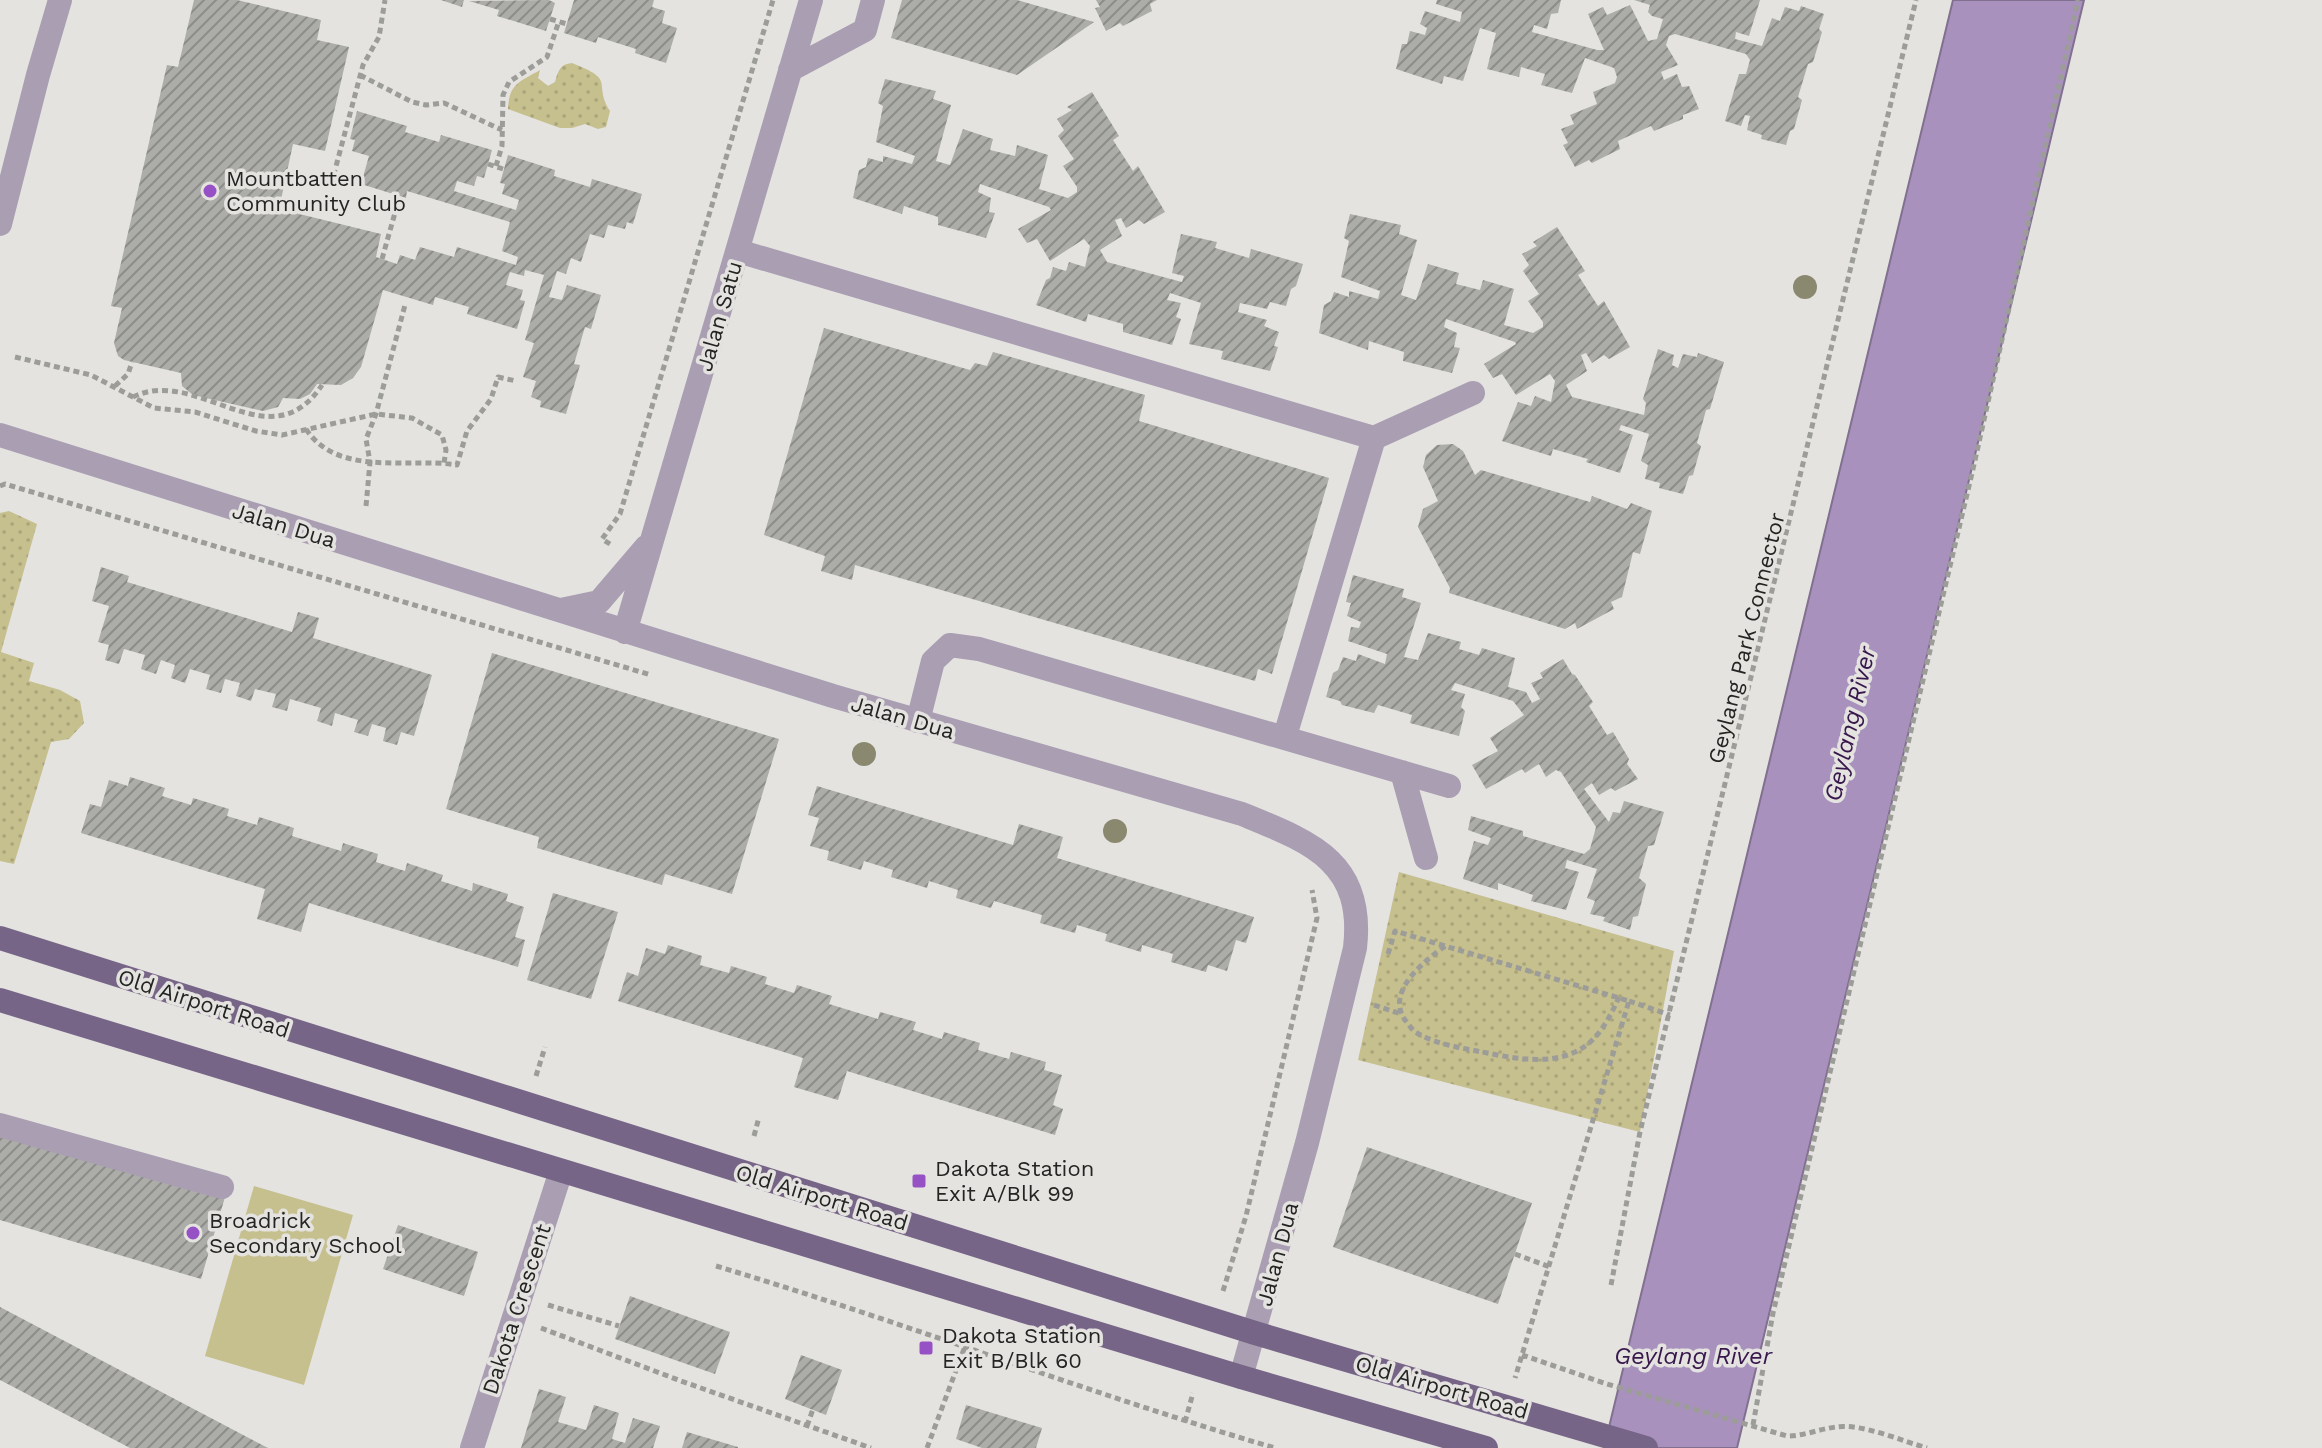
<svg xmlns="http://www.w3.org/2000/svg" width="2322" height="1448" viewBox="0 0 2322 1448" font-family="'Work Sans',sans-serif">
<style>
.grass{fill:url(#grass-dots)}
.garden{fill:#c6bf8e}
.water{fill:#a991bd;stroke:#81708f;stroke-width:2}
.building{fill:url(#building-hatch)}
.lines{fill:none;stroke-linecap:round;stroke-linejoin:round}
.path{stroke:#9c9c99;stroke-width:5;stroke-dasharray:6 4;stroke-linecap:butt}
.minor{stroke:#a99eb2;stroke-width:24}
.major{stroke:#776587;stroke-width:24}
.tree{fill:#8b8870}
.poi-dot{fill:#9651c5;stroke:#e4e3e0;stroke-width:3}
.labels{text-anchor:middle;stroke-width:7;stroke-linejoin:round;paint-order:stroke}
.poi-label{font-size:22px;fill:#242423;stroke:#e4e3e0;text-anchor:start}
.street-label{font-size:22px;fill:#242423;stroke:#e4e3e0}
.water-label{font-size:24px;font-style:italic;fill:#37174c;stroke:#e4e3e0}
</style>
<defs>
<pattern id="grass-dots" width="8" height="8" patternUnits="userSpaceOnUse" patternTransform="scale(2)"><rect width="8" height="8" fill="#c6bf8e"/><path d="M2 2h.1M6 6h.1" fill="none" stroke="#aaa47a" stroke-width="1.8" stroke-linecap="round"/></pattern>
<pattern id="building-hatch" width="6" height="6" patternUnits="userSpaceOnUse" patternTransform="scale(2)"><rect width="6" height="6" fill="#acaca9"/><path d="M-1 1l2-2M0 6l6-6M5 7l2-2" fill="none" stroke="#8c8c89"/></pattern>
</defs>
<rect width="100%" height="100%" fill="#e4e3e0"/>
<path class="grass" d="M572,63C618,81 592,82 610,111L606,127L598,129L585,124L572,128H560L508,109C509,84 519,82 540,70L538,78L548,86L555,82C558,71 560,64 572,63Z
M9,511L37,524L1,652L34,663L29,681L60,690L80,701L84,723L69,739L51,742L14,864L0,861V513Z
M1399,872L1674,951L1640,1132L1358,1060Z"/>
<path class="garden" d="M254,1186L353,1215L304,1385L205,1356Z"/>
<path class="water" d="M1953,0H2084L1737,1448H1604Z"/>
<path class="building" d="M194,0H237L321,20L317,40L349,47L325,151L293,144L279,209L381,234L376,257L397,264L400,255L415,260L420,247L454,257L457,247L516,265L518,257L502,251L510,222L407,191L406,198L361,184L369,156L352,151L355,140L350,139L357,111L407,126L405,132L439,142L441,135L492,150L484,178L477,176L474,186L457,181L454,191L516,210L519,200L502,194L505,184L500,183L508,155L555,170L554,176L590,187L592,179L642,194L633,224L627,222L625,229L608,225L604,238L590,234L581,262L571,258L566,274L557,271L549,297L562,300L567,285L601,295L591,329L585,327L574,364L580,365L566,414L540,407L541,401L531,397L536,381L523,377L534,343L525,340L544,275L525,270L524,276L510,272L506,285L523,290L520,300L525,301L517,329L467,314L469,307L435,297L433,305L383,290L361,367L353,378L341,385L317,384L310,394L300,399L283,398L278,407L263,411L193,395L182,386L181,373L124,360L118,356L114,343L122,308L111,306L167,65L178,67Z
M441,0H464L462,7Z
M549,0L555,3L546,31L497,16L499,10L469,1Z
M574,0H654L652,7L665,11L662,23L677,28L666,63L635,53L636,49L598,37L596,43L564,33Z
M902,0H1017L1094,22L1017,75L891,38Z
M1096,0H1157L1150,4L1152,11L1123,26L1120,23L1106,31L1095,8L1100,7Z
M1437,0H1561L1558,13L1551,14L1547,29L1534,25L1532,32L1597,50H1604L1588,14L1603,7L1607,15L1630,5L1648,41L1657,39L1663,19L1652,16L1648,12L1650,5L1634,0H1760L1749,36L1736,32L1735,39L1762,46L1772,18L1780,21L1785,7L1799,11L1801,6L1824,14L1819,29L1822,32L1813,62L1808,64L1798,97L1802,100L1794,129L1790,131L1786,145L1761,139L1762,135L1747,130L1750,116L1745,115L1741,126L1725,121L1739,74H1746L1750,60L1746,54L1675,34L1669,36L1666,45L1678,65L1661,72L1664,80L1677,74L1682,87L1689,86L1699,109L1683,115V119L1654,131L1651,126L1618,141L1620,149L1592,163L1589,160L1575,167L1563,145L1568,143L1561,129L1574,124L1570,115L1597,104L1593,92L1615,83L1617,77L1614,68L1585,58L1572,93L1541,85L1545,74L1521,67L1519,77L1487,69L1496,33L1480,28L1463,81L1444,76L1442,84L1396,69L1402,44H1407L1410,31L1425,35L1427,28L1420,24L1425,11L1460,22L1462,12L1436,4Z
M885,79L936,91L933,99L951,105L936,161L950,165L963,129L993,139L990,150L1015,156L1017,145L1048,155L1039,189L1068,198L1077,192V187L1063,166L1074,159L1058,136L1064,130L1057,119L1072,110L1067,107L1092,92L1119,136L1113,140L1133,171L1138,166L1165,212L1144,224L1139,220L1126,228L1121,218L1115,220L1122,236L1100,250L1107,262L1182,282L1184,276L1172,273L1181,234L1217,242L1215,248L1249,258L1251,249L1303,264L1296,286L1291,289L1286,306L1270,302L1267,309L1240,303L1238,312L1267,320L1264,326L1279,332L1274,346L1278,347L1270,371L1221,359L1223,351L1189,344L1201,303L1170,293L1167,300L1181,303L1176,317L1181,319L1172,345L1123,332V324L1088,314L1086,322L1036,305L1046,280L1050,278L1053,267L1066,271L1069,262L1085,267L1090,246L1084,239L1050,261L1037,239L1027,243L1018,229L1051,210L1049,207L980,184L978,192L991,198L989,212L995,213L986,238L938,225V217L904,206L902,214L853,198L859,170L866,167L868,158L883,162V156L912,164L915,156L876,142L883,106L878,103Z
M1350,214L1401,225L1399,234L1417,240L1401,295L1416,300L1428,264L1459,273L1456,284L1480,290L1483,280L1514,289L1504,325L1533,333L1543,327V322L1528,301L1539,294L1523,271L1529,265L1522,254L1537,246L1533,242L1557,227L1585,271L1578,275L1598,306L1604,301L1630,347L1609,359L1604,355L1592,363L1586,353L1581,355L1587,371L1566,385L1572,397L1644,415L1646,403L1643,399L1658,349L1674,355L1672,365L1678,368L1683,354L1697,357L1698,353L1724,362L1710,409L1706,410L1697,443L1701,446L1693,475L1689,476L1683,494L1659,488L1660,483L1645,479L1648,465L1641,461L1649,434L1621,425L1619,430L1633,435L1620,473L1586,462L1588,459L1553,449L1551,456L1502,441L1518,402L1531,406L1535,396L1551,402L1555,381L1550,374L1516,395L1502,374L1493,378L1484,364L1516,344L1515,342L1446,319L1444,327L1457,333L1454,347L1460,348L1452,373L1403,361L1404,352L1369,341L1368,350L1319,333L1324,305L1331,301L1334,292L1349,297V291L1378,299L1380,291L1341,277L1349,241L1344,238Z
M824,328L970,370L975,363L987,366L993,352L1145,395L1139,421L1329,478L1272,674L1258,669L1255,681L855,565L852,580L821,571L825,556L764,535Z
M1453,444L1463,451L1475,475L1481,470L1590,502L1592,496L1627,509L1631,503L1652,511L1640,554L1633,552L1622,597L1611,602L1614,609L1577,629L1575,623L1565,629L1449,593L1450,588L1418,527L1423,509L1438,501L1423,467L1426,455L1437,445Z
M101,567L129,576L127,582L292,632L298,612L319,618L313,638L432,675L414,736L401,732L397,745L383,741L386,728L372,724L368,736L354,732L358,720L335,713L332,726L317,721L321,708L290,699L287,711L272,707L276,694L255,689L251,701L236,696L240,683L225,679L221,693L206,689L210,675L190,669L185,683L171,678L175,665L161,660L156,674L141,669L145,655L124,649L119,664L105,660L109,645L98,642L109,606L92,601Z
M1353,575L1404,589L1402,597L1421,603L1404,657L1418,660L1428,633L1461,642L1459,649L1479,655L1482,648L1515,658L1508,687L1526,692L1532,703L1540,699L1531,683L1543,678L1540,673L1563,659L1572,674L1575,675L1593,702L1589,706L1607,735L1613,732L1629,759L1627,764L1638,779L1615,791L1611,788L1599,795L1592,783L1584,789L1609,822L1613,812L1620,813L1624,801L1664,812L1654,845L1648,846L1639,878L1646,884L1638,916L1633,917L1630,930L1603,921L1605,917L1590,914L1595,901L1587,898L1597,869L1567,860L1565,868L1579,872L1566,910L1531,901L1533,895L1498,883V890L1463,879L1474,841L1488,845L1491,838L1468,830L1471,816L1523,831V836L1584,854L1590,849L1596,827L1561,772L1556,770L1546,777L1539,764L1525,773L1522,769L1486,789L1472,765L1498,751L1490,738L1524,715L1513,701L1455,683L1451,690L1465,694L1461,707L1465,711L1459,736L1410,723L1412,715L1378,705L1374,713L1342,705L1340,701L1326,697L1333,673L1338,670L1343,657L1356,661L1358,654L1385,664L1387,654L1348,641L1351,627L1359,628L1361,622L1347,616L1351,603L1346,602Z
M492,653L779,739L732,894L665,874L662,885L537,848L539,837L446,809Z
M130,777L165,788L162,796L191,805L193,798L229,809L227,816L257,825L259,817L294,828L292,836L341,851L343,843L378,854L376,862L405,871L407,863L443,875L441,881L472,891L473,883L508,894L506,901L524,907L515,937L525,940L518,967L309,903L301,932L257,919L265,889L81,833L90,804L101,807L109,780L128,786Z
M817,786L1013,845L1019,824L1063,837L1057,858L1254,917L1246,943L1236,940L1227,971L1208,965L1206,972L1171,962L1173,954L1142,945L1141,952L1105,941L1107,934L1077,925L1075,933L1040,923L1042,915L994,901L991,908L956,898L958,890L929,881L927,888L891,877L893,870L864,861L861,870L827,860L829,851L810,846L819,818L808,815Z
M553,893L618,912L591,999L527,980Z
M668,945L702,956L700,965L729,973L731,966L767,977L765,984L794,993L797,985L832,996L829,1004L878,1019L880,1012L916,1022L913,1030L942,1039L944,1032L980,1043L978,1050L1009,1059L1011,1052L1046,1062L1044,1070L1062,1075L1053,1105L1063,1109L1055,1135L847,1071L838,1100L794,1087L803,1058L618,1001L627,972L638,976L646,948L665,954Z
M0,1131L225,1197L201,1279L0,1220Z
M1367,1147L1532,1203L1498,1304L1333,1247Z
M398,1225L478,1252L464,1296L383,1269Z
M630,1296L730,1332L715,1374L615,1339Z
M0,1307L268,1448H130L0,1380Z
M801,1355L842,1370L826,1415L785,1399Z
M539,1389L566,1397L558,1422L586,1430L594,1405L619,1413L612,1439L625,1443L633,1418L660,1426L653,1448H521Z
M966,1405L1042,1428L1036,1448H982L956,1439Z
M687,1432L738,1447V1448H682Z"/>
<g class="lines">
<path class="path" d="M550,19L567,24
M360,75L412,102L426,105L444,103L502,130
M488,164L503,169
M496,166L502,146L503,95L509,82L547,57L559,21
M331,185L363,65L379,37L385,0
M382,259L398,202
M15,357L91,375L154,408L195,412L256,431L282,435L376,414L412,418L442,435L446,450L444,463
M115,386L128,374L132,362
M133,397C197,365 270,464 322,385
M306,429C338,478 409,457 457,465L467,431L491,399L498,377L516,381
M0,486L5,484L651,675
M366,506L370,462L366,439L376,414L405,305
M610,544L602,539L620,514L773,0
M1445,946C1425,961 1385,991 1405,1020C1409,1024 1412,1031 1417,1033C1435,1044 1462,1048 1482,1052C1512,1058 1550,1066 1579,1050C1599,1039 1610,1017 1619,997
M1388,954L1395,931L1629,1001L1515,1378
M1629,1001L1670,1015
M1374,1005L1401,1014
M536,1076L545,1047
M754,1136L759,1117
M1515,1254L1550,1267
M716,1266C904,1322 1087,1393 1275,1448
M1611,1285L1640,1132L1916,0
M1223,1291L1246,1216L1317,918L1312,890
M548,1305L619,1326
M541,1328L681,1381L871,1448
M1522,1355L1607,1384L1787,1436C1804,1436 1819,1429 1836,1427C1861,1423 1902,1441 1927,1448
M1185,1422L1193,1393
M1753,1425L1773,1313L1973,469L2078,0
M807,1426L813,1409
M927,1448L964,1349"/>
<path class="minor" d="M790,70L865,30L873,0
M0,224L38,75L60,0
M738,251L1374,438L1473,393
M0,435L833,696L1242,814C1310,842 1365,861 1355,948L1307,1143L1241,1377
M561,610L599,602L646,547
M625,632L811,0
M918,721L933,661L950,645L979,649L1449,786
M1285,736L1374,438
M1402,772L1426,858
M0,1125L222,1187
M472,1448L561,1171"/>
<path class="major" d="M0,938L1255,1333L1646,1448
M0,1000L1241,1377L1486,1448"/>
</g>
<g class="tree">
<circle cx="1805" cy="287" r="12"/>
<circle cx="864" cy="754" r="12"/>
<circle cx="1115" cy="831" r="12"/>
</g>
<g class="poi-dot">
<circle cx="210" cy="191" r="8"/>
<rect x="911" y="1173" width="16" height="16" rx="4"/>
<circle cx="193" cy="1233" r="8"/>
<rect x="918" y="1340" width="16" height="16" rx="4"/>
</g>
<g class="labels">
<g class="poi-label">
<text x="226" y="186">Mountbatten<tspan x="226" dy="25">Community Club</tspan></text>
<text x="935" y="1176">Dakota Station<tspan x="935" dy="25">Exit A/Blk 99</tspan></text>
<text x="209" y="1228">Broadrick<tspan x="209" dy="25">Secondary School</tspan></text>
<text x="942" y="1343">Dakota Station<tspan x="942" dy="25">Exit B/Blk 60</tspan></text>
</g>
<g class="street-label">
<text transform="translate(719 316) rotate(-74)" y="8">Jalan Satu</text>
<text transform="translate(284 525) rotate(17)" y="8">Jalan Dua</text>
<text transform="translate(1746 638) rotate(-76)" y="8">Geylang Park Connector</text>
<text transform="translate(903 717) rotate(16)" y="8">Jalan Dua</text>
<text transform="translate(204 1003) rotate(18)" y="8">Old Airport Road</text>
<text transform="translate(822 1197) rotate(17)" y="8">Old Airport Road</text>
<text transform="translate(1277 1254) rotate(-75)" y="8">Jalan Dua</text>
<text transform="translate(516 1309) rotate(-72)" y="8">Dakota Crescent</text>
<text transform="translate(1442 1387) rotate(16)" y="8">Old Airport Road</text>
</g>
<g class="water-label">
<text transform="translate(1850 724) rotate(-77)" y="8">Geylang River</text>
<text x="1693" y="1364">Geylang River</text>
</g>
</g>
</svg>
